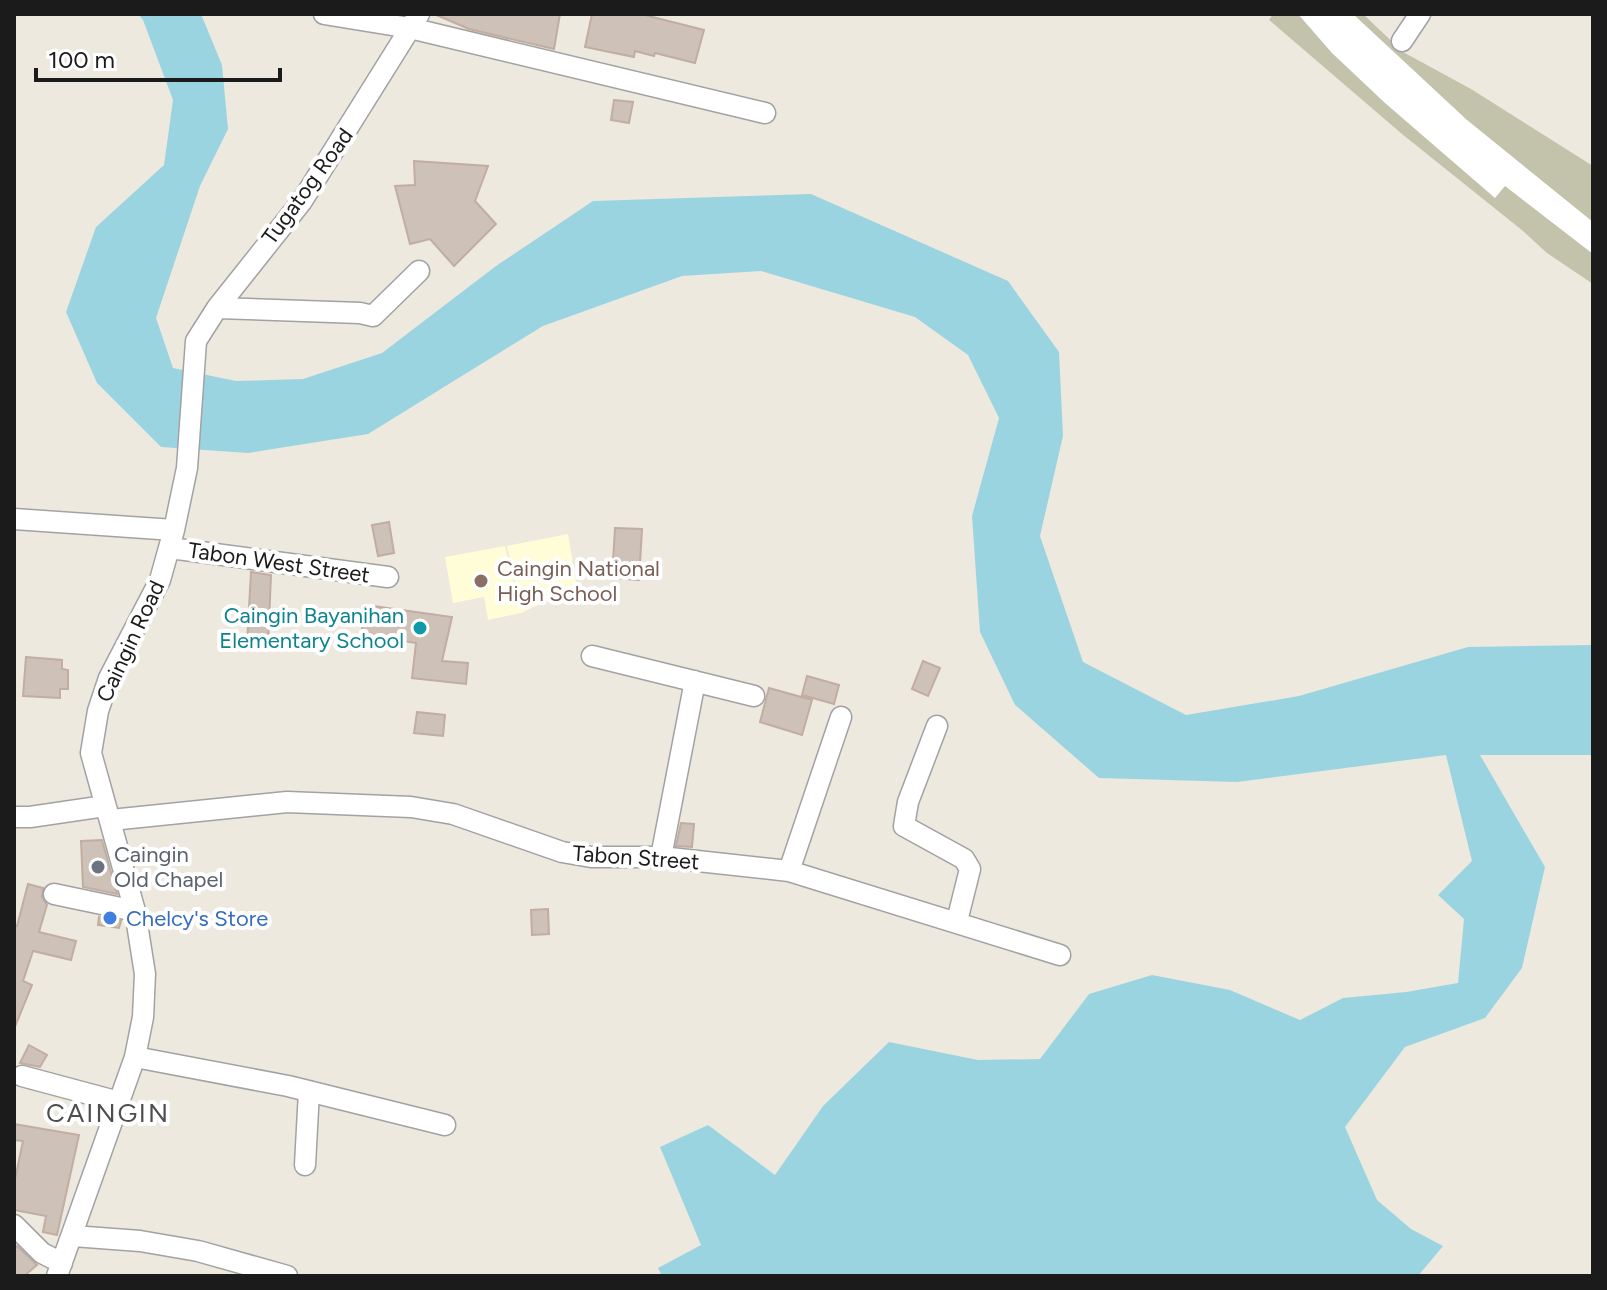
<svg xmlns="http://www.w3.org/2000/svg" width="1607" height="1290" viewBox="0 0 1607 1290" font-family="Figtree,sans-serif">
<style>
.education{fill:#fffdd8}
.construction{fill:#c3c2aa}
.water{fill:#9bd4e1}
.pier{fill:#fff}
.building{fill:#cec1b8;stroke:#c1ada1;stroke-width:2}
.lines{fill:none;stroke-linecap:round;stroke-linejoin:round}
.minor-casing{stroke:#a2a2a2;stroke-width:23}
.minor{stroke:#fff;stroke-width:20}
.education-dot{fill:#8d6e63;stroke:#fff;stroke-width:3}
.culture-dot{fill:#0f9aa8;stroke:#fff;stroke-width:3}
.worship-dot{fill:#6b7280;stroke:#fff;stroke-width:3}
.shop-dot{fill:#3f7fe0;stroke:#fff;stroke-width:3}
.labels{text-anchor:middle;stroke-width:8;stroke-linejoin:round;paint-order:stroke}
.street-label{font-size:22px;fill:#1b1b1b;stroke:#fff}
.education-label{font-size:22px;fill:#785e54;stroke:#fff;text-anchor:start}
.culture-label{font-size:22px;fill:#0d838f;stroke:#fff;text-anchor:end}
.worship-label{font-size:22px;fill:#5b616d;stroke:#fff;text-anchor:start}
.shop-label{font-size:22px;fill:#366cbe;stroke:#fff;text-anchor:start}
.quarter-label{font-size:26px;letter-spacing:2px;fill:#4e4e4e;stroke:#fff}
</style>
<rect width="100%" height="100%" fill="#eee9df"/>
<path class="education" d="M568,534L577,587L521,613L488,620L484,597L453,603L445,557L505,546L515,589L529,585L516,587L507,546Z"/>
<path class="construction" d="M1273,14H1363L1403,52L1471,89L1593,166V284L1547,253L1523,231L1402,134L1269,20Z"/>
<path class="water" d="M138,14H201L222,65L228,129L200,186L156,318L173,368L236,381L303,379L382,353L496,266L593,201L811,194L1008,281L1059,352L1063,436L1040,536L1083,662L1186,715L1299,696L1468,647L1593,645V755H1480L1545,867L1522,968L1485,1018L1405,1047L1345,1127L1377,1200L1411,1229L1443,1246L1418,1276H662L658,1268L701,1245L660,1147L708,1125L775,1175L823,1106L889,1042L978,1060L1040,1059L1089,994L1152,975L1230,990L1300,1020L1343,998L1406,992L1458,983L1464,919L1438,895L1472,861L1446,755L1237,782L1099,778L1015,705L980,632L972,516L999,418L968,355L915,317L761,271L682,276L543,326L368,434L248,453L161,447L97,383L66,312L96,227L164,165L173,100L143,20Z"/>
<path class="pier" d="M1298,14H1353L1467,120L1593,222V254L1505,186L1495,198L1385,103L1332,53Z"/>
<path class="building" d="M434,14H560L554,49L469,29Z
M592,14H641L704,30L695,63L655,53L654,56L635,51L634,57L585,47Z
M614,100L633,102L629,123L611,120Z
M414,161L488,166L475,201L496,224L454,266L430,239L410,244L395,186L415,185Z
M389,522L394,553L378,556L372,525Z
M615,528L642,529L639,580L612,578Z
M251,572L271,575L268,645L247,644Z
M366,605L452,617L442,661L468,663L466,684L412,678L416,643L361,634Z
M26,657L62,660V669L68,670V689H60V698L23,696Z
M923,661L940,668L928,696L912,689Z
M807,676L839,685L834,704L802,695Z
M769,688L812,700L802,735L760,722Z
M417,712L445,715L443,736L414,733Z
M681,823L694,824L692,847L676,846Z
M102,840L117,894L83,887L81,841Z
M28,884L43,888L42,897L47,905L39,932L76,941L71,960L33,951L23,981L32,985L14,1029V925L17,926Z
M548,909L549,934L532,935L531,910Z
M99,917L121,921L119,928L98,925Z
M29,1045L47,1055L40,1067L20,1063Z
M14,1124L79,1135L57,1235L43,1232L46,1216L14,1210V1184L23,1141L14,1140Z
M17,1246L37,1265L24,1276H14V1249Z"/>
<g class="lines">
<g class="minor-casing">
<path id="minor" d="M324,14L410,28L765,113
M1402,41L1420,14
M217,308L360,313L373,316L419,271
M14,519L174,530
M170,548L388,577
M592,656L754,696
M937,726L908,802L904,826L964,859L970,869L957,921
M14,817H30L105,806
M111,820L287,802L411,807L453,814L562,852L591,857H661L789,871L1060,955
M661,857L695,681
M789,871L841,717
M54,894L135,911
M135,1057L288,1086L445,1125
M22,1076L119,1102
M305,1165L309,1091
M14,1225L42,1253L62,1263
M73,1236L140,1241L198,1251L287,1276
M57,1276L135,1057L143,1017L145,974L135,911L91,753L98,711L109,678L160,580L174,530L187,468L196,341L217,308L302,201L419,14"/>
</g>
<use href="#minor" class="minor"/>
</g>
<circle class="education-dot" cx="481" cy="581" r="8"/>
<circle class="culture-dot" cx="420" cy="628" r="8"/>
<circle class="worship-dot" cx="98" cy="867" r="8"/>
<circle class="shop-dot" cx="110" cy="918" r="8"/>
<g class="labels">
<g class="street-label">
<text transform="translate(307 186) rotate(-54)" y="8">Tugatog Road</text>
<text transform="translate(279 562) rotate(8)" y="8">Tabon West Street</text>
<text transform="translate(130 641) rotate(-65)" y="8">Caingin Road</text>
<text transform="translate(636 857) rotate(4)" y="8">Tabon Street</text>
</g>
<g class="education-label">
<text x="497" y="576">Caingin National<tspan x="497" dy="25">High School</tspan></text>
</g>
<g class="culture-label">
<text x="404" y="623">Caingin Bayanihan<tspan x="404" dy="25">Elementary School</tspan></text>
</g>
<g class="worship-label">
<text x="114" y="862">Caingin<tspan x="114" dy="25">Old Chapel</tspan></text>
</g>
<g class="shop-label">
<text x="126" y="926">Chelcy's Store</text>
</g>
<g class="quarter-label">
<text x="108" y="1122">CAINGIN</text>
</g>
</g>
<rect width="1607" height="1290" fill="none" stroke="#1b1b1b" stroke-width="32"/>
<path d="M36 68v12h244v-12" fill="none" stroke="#1b1b1b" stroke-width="4"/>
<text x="48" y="68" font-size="24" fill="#1b1b1b" stroke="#ffffff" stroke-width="6" paint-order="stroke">100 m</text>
</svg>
